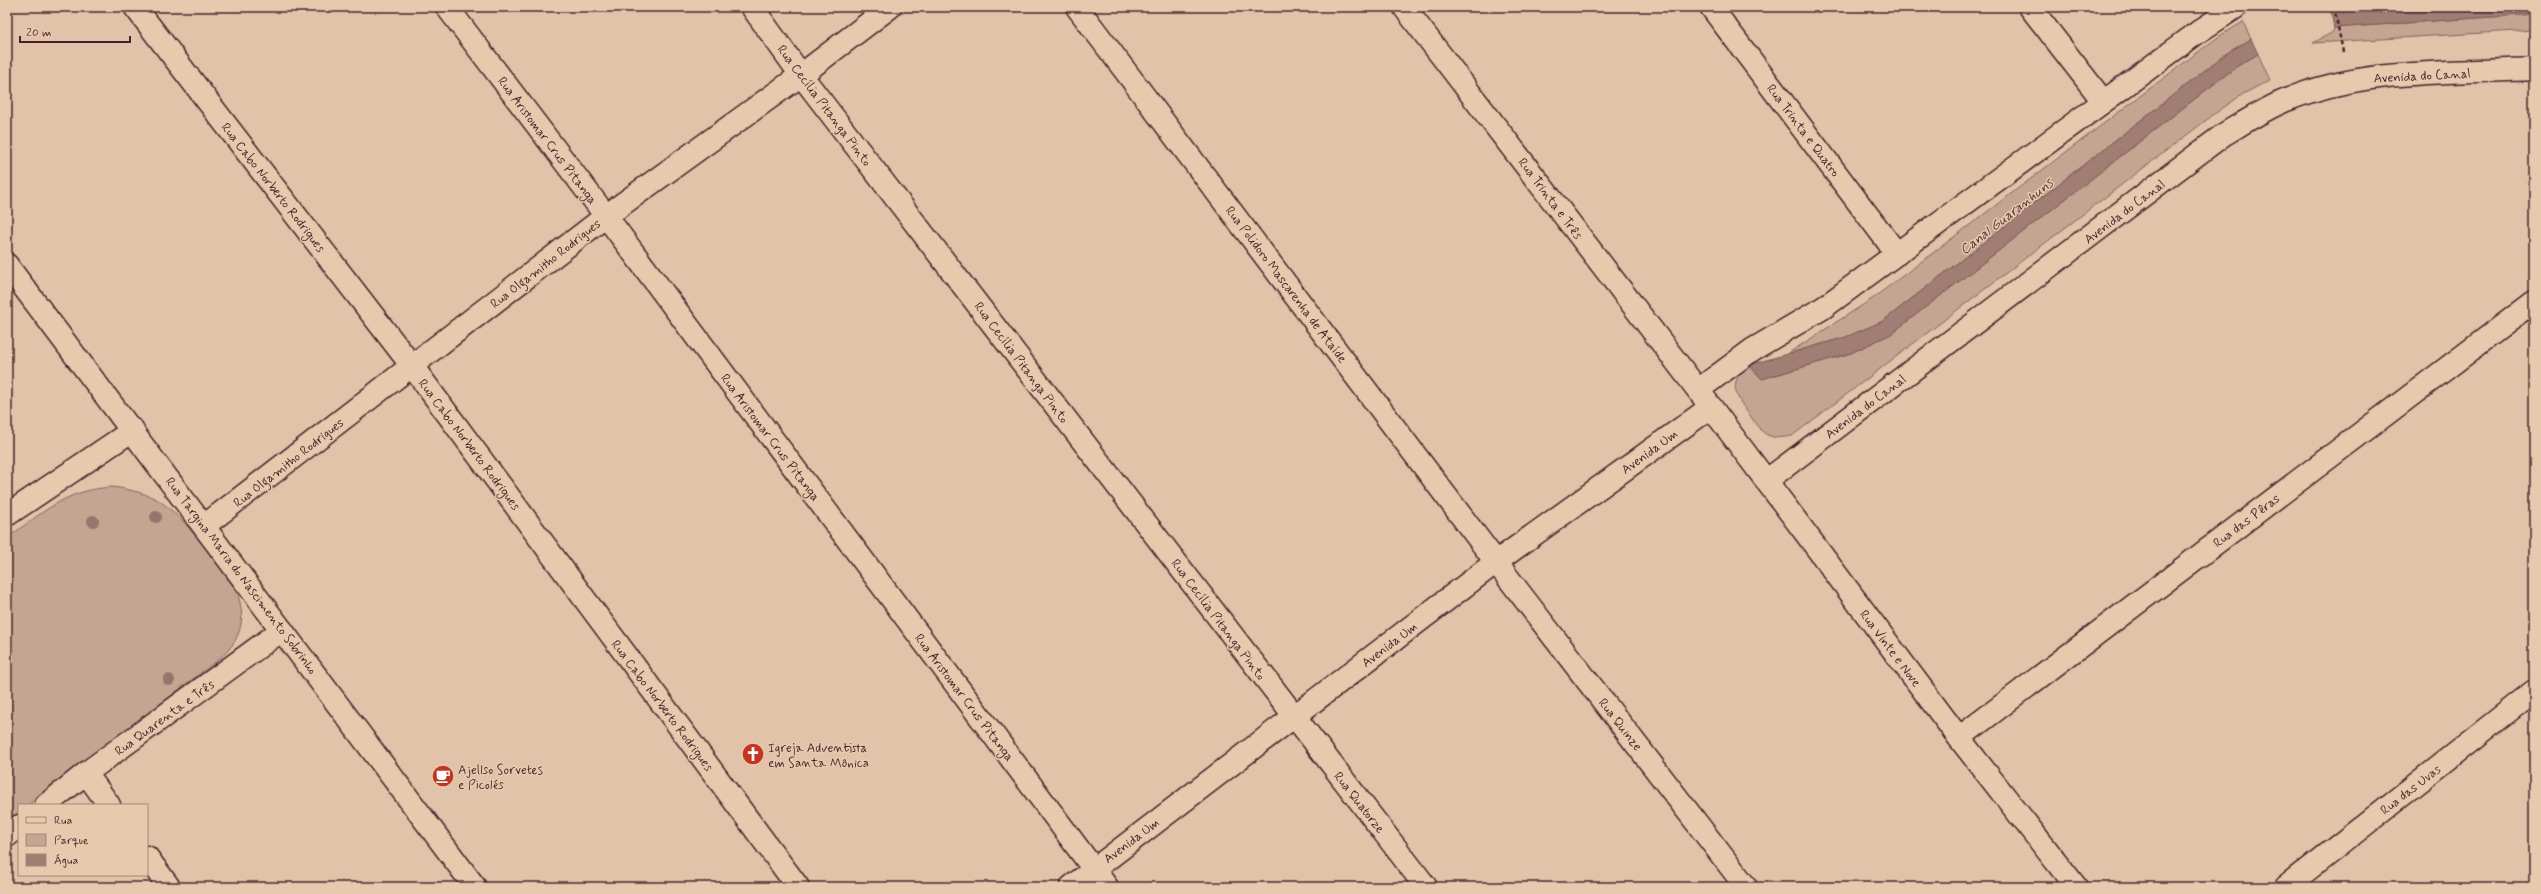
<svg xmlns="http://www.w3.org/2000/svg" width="2541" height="894" viewBox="0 0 2541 894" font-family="Mynerve,sans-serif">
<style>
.green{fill:#c4a591;stroke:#87625e}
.water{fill:#a07e73;stroke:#7e5856}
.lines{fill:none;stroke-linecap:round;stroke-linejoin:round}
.minor-casing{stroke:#4a1f2b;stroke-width:25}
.path{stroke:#4a1f2b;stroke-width:2.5;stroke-dasharray:4 3;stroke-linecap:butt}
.minor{stroke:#e6caad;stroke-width:22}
.tree{fill:#97746c}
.labels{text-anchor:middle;stroke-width:3;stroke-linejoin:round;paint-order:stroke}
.street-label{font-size:13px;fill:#4a1f2b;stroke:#e6caad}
.poi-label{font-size:13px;fill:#4a1f2b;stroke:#e6caad;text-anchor:start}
.water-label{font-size:14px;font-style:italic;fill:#5b3239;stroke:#e6caad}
</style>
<rect width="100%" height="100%" fill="#e0c3a8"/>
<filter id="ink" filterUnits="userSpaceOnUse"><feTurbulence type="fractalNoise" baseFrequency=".025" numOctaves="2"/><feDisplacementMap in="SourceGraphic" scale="8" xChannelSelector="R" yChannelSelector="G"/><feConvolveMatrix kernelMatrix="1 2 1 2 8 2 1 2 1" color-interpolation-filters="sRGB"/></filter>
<g filter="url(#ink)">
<path class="green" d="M2534,14V30L2313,43L2333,32L2334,28Z
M2243,22L2251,39L2227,53L1883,321L1846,337L1787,354L1872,299L2218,37Z
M2258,54L2270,80L2243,94L2213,115L1792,436C1785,437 1777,439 1770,436C1761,433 1757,425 1751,417C1737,398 1725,383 1749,365L1762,379L1851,353L1891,334L2236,67Z
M112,487C127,489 142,492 156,499C185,515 215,563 236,590C247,617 242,640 219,659L28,805H19V812L7,821V538C44,512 65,490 112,487Z"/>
<path class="water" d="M2330,7H2534V14L2334,28Z
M2251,39L2258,54L2236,67L1891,334L1851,353L1762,379L1749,365L1846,337L1883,321L2227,53Z"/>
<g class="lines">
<g class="minor-casing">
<path id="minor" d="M135,7L412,366L798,887
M447,7L606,216L1107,887
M752,7L801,75L1426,887
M1077,7L1496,562L1746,887
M1404,7L1711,407L1959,738L2076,887
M1711,7L1897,254
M2030,7L2103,101
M7,265L475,887
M1698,390L1752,350L1823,308L2201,30L2236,7
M1766,481L2223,135C2243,123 2263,110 2284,101C2362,68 2451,73 2534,69
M7,515L133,430
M204,526L606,216L801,75L890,7
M1959,738L2534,302
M86,773L109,805
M46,805L86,773L282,630
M7,836L19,826
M147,857L169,887
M1071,887L1496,562L1711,407
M2286,887L2534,691"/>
</g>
<path class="path" d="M2334,7L2343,52"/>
<use href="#minor" class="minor"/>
</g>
<g class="tree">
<circle cx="156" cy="517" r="6"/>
<circle cx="93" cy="521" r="6"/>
<circle cx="169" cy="680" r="6"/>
</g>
</g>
<defs>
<g id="church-disc" transform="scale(1.15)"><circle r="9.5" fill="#c8321e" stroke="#e6caad"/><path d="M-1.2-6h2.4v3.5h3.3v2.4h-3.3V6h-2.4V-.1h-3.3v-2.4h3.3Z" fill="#fff"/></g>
<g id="cafe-disc" transform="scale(1.15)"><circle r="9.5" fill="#c8321e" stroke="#e6caad"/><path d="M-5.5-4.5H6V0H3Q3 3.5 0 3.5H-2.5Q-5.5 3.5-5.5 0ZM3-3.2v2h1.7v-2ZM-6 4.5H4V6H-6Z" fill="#fff"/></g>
</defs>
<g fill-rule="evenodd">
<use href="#church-disc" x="753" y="754"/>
<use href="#cafe-disc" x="443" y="776"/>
</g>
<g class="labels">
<g class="street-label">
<text transform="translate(2422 75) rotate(-3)" y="5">Avenida do Canal</text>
<text transform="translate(825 105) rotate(53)" y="5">Rua Cecília Pitanga Pinto</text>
<text transform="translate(1804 130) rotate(53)" y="5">Rua Trinta e Quatro</text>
<text transform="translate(548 140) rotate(53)" y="5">Rua Aristomar Crus Pitanga</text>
<text transform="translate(274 187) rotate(52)" y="5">Rua Cabo Norberto Rodrigues</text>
<text transform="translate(1551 198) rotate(53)" y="5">Rua Trinta e Três</text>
<text transform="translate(2124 211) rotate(-37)" y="5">Avenida do Canal</text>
<text transform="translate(545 263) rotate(-38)" y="5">Rua Olgamitho Rodrigues</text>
<text transform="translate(1287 284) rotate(53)" y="5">Rua Polidoro Mascarenha de Ataíde</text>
<text transform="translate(1022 362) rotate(53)" y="5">Rua Cecília Pitanga Pinto</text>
<text transform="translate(1865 406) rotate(-37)" y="5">Avenida do Canal</text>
<text transform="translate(771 437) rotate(53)" y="5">Rua Aristomar Crus Pitanga</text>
<text transform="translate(470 444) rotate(53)" y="5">Rua Cabo Norberto Rodrigues</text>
<text transform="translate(1649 451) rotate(-36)" y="5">Avenida Um</text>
<text transform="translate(288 462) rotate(-38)" y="5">Rua Olgamitho Rodrigues</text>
<text transform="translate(2246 520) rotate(-37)" y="5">Rua das Pêras</text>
<text transform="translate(242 575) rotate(53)" y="5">Rua Targina Maria do Nascimento Sobrinho</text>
<text transform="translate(1219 619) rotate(53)" y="5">Rua Cecília Pitanga Pinto</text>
<text transform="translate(1389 644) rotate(-37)" y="5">Avenida Um</text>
<text transform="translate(1891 648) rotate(53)" y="5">Rua Vinte e Nove</text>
<text transform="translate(965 697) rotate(53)" y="5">Rua Aristomar Crus Pitanga</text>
<text transform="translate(663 705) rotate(53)" y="5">Rua Cabo Norberto Rodrigues</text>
<text transform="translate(164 717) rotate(-36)" y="5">Rua Quarenta e Três</text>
<text transform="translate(1621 724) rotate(52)" y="5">Rua Quinze</text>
<text transform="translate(2410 789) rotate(-38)" y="5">Rua das Uvas</text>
<text transform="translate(1360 802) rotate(52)" y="5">Rua Quatorze</text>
<text transform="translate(1131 840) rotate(-37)" y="5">Avenida Um</text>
</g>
<g class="poi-label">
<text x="768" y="752">Igreja Adventista<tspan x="768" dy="15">em Santa Mônica</tspan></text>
<text x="458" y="774">Ajellso Sorvetes<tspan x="458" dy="15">e Picolés</tspan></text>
</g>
<g class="water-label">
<text transform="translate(2006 216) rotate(-38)" y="5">Canal Guaranhuns</text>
</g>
</g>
<rect width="2541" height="894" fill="none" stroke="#e6caad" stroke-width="24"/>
<rect x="12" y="12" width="2517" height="870" fill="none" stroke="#4a1f2b" stroke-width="1.5" filter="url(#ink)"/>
<rect x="18" y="804" width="130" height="72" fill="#e6caad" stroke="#a88679"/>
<rect x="26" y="817" width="20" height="6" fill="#e6caad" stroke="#a88679"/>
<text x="54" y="824" font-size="12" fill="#4a1f2b">Rua</text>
<rect x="26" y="834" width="20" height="12" fill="#c4a591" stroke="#a88679"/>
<text x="54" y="844" font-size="12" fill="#4a1f2b">Parque</text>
<rect x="26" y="854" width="20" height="12" fill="#a07e73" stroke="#a88679"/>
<text x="54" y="864" font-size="12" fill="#4a1f2b">Água</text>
<path d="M20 36v6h110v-6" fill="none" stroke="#4a1f2b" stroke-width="2"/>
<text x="26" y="36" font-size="12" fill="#4a1f2b" stroke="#e6caad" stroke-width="3" paint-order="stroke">20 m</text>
</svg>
